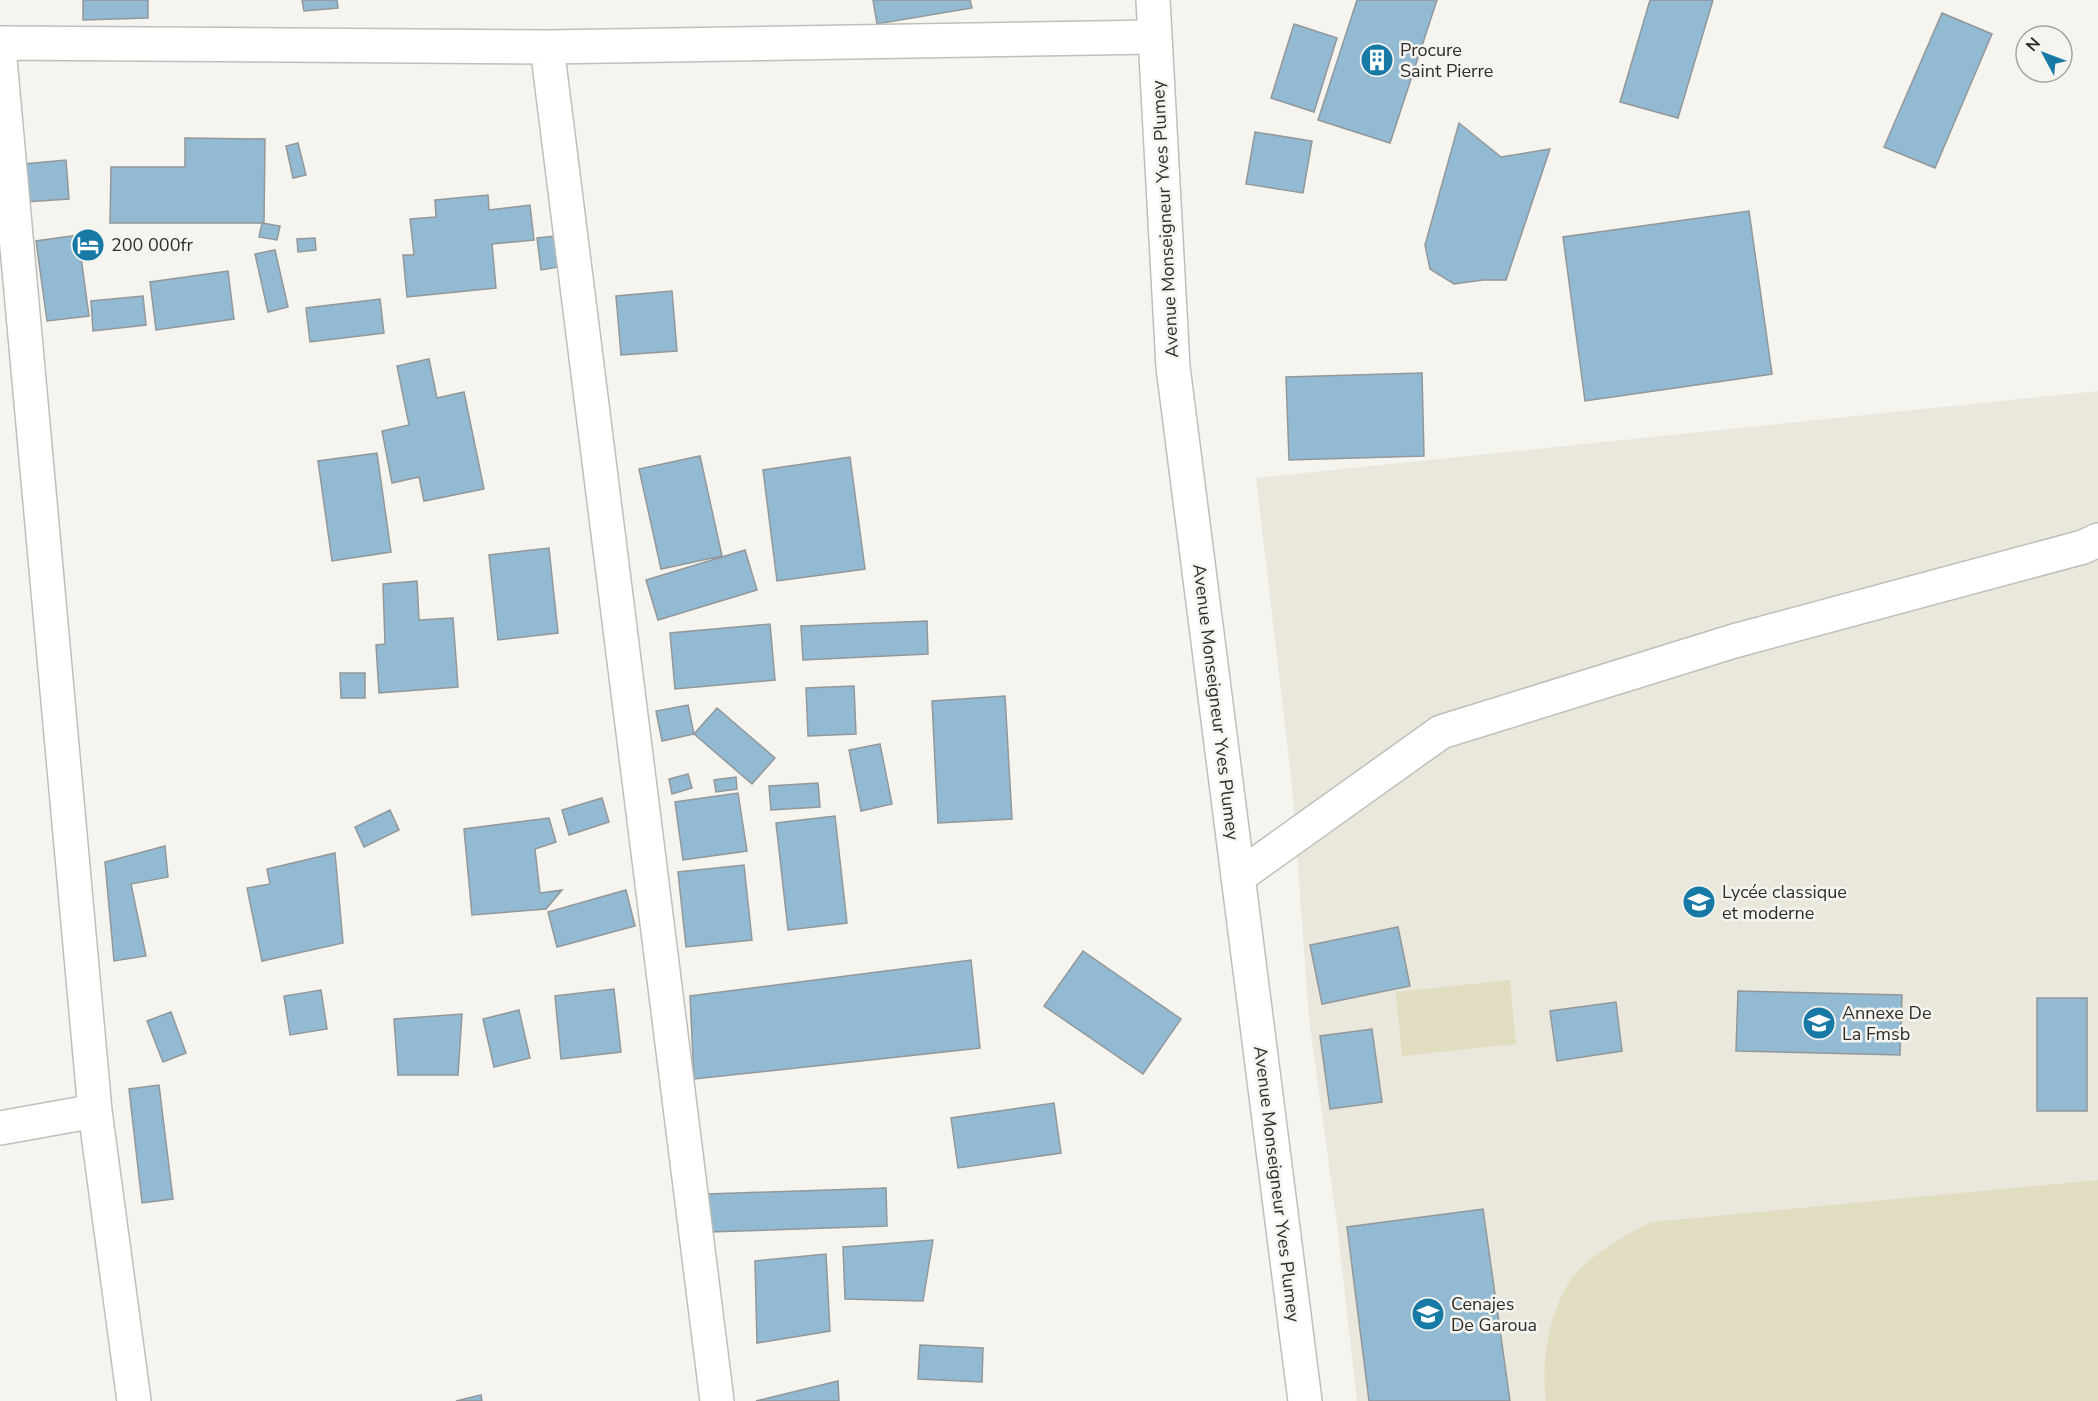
<svg xmlns="http://www.w3.org/2000/svg" width="2098" height="1401" viewBox="0 0 2098 1401" font-family="'Nunito Sans',sans-serif">
<style>
.built{fill:#eae8dc}
.green{fill:#e2ddc0}
.building{fill:#92bad2;stroke:#92979a;stroke-width:1.5}
.lines{fill:none;stroke-linecap:round;stroke-linejoin:round}
.street-casing{stroke:#bfbfba;stroke-width:36}
.secondary-casing{stroke:#bfbfba;stroke-width:36}
.street{stroke:#fff;stroke-width:33}
.secondary{stroke:#fff;stroke-width:33}
.labels{text-anchor:middle;stroke-width:5;stroke-linejoin:round;paint-order:stroke}
.poi-label{font-size:18px;fill:#2d2d2b;stroke:#f5f4ef;text-anchor:start}
.street-label{font-size:18px;fill:#2d2d2b;stroke:#f5f4ef}
</style>
<rect width="100%" height="100%" fill="#f5f4ef"/>
<path class="built" d="M2098,391V1401H1357L1337,1224L1309,1019L1292,785L1256,478Z"/>
<path class="green" d="M1510,980L1516,1044L1402,1056L1396,992Z
M2098,1180V1401H1546C1541,1362 1548,1315 1570,1281C1584,1258 1627,1235 1651,1222Z"/>
<path class="building" d="M83,0H148V18L83,20Z
M302,0H337L338,8L304,11Z
M873,0H970L972,8L877,24Z
M1357,0H1437L1390,143L1318,120Z
M1650,0H1713L1678,118L1620,102Z
M1942,13L1992,34L1935,168L1884,147Z
M1294,24L1337,38L1314,112L1271,98Z
M1459,123L1501,157L1550,149L1506,280H1483L1454,284L1430,269L1425,245Z
M1255,132L1312,141L1303,193L1246,184Z
M185,138L265,139L264,223H110L111,167H185Z
M298,143L306,175L293,178L286,146Z
M66,160L69,199L25,202L23,164Z
M488,195L489,210L530,205L534,240L492,244L496,288L407,297L403,255H414L410,219L436,217L435,200Z
M1749,211L1772,374L1585,401L1563,237Z
M262,223L280,226L277,240L259,237Z
M78,235L89,316L47,321L36,241Z
M555,236L559,267L541,270L537,238Z
M315,238L316,250L298,252L297,239Z
M275,250L288,307L268,312L255,254Z
M228,271L234,319L156,330L150,282Z
M672,291L677,351L621,355L616,296Z
M143,296L146,325L93,331L91,301Z
M380,299L384,333L310,342L306,308Z
M429,359L437,398L464,392L484,489L424,501L419,477L392,483L382,431L409,425L397,366Z
M1422,373L1424,456L1289,460L1286,377Z
M377,453L391,552L332,561L318,461Z
M700,456L722,556L661,569L639,469Z
M850,457L865,569L777,581L763,470Z
M549,548L558,633L498,640L489,555Z
M745,550L757,590L658,620L646,580Z
M417,581L419,620L453,618L458,687L379,693L376,645L385,644L383,584Z
M927,621L928,654L803,660L801,626Z
M770,624L775,680L675,689L670,633Z
M340,673H365V698H341Z
M854,686L856,734L808,736L806,688Z
M1005,696L1012,819L938,823L932,701Z
M688,705L694,734L662,741L656,711Z
M717,708L775,758L752,784L694,734Z
M880,744L892,804L861,811L849,750Z
M688,774L692,788L672,794L669,779Z
M736,777L737,789L716,792L714,780Z
M818,783L820,807L771,810L769,786Z
M738,793L747,851L683,860L675,802Z
M602,798L609,822L569,835L562,810Z
M390,810L399,830L364,847L355,827Z
M835,816L847,923L788,930L776,823Z
M549,818L556,842L535,849L540,893L562,890L546,909L472,915L464,829Z
M165,846L168,877L131,884L146,956L114,961L105,862Z
M335,853L343,943L262,961L247,888L270,884L267,869Z
M744,865L752,940L686,947L678,872Z
M626,890L635,926L557,947L548,912Z
M1398,927L1410,986L1322,1004L1310,945Z
M1083,951L1181,1019L1143,1074L1044,1006Z
M971,960L980,1048L694,1079L690,996Z
M614,989L621,1052L561,1059L555,996Z
M321,990L327,1029L290,1035L284,996Z
M1738,991L1902,995L1900,1055L1736,1051Z
M2037,998H2087V1111H2037Z
M1616,1002L1622,1051L1557,1061L1550,1011Z
M519,1010L530,1058L494,1067L483,1019Z
M171,1012L186,1053L163,1062L147,1021Z
M462,1014L458,1075H398L394,1019Z
M1372,1029L1382,1102L1330,1109L1320,1036Z
M159,1085L173,1199L142,1203L129,1089Z
M1054,1103L1061,1153L958,1168L951,1118Z
M886,1188L887,1226L709,1232L708,1194Z
M1483,1209L1510,1401H1369L1347,1227Z
M933,1240L923,1301L845,1299L843,1247Z
M826,1254L830,1331L757,1343L755,1261Z
M920,1345L983,1348L982,1382L918,1379Z
M838,1381L839,1401H756Z
M481,1395L482,1401H456Z"/>
<g class="lines">
<g class="street-casing">
<path id="street" d="M0,43L547,47L1154,37
M547,47L717,1401
M0,59L95,1111L134,1401
M1238,877L1441,732L1734,641L2083,547L2098,540
M0,1128L95,1111"/>
</g>
<g class="secondary-casing">
<path id="secondary" d="M1153,0L1173,367L1305,1401"/>
</g>
<use href="#street" class="street"/>
<use href="#secondary" class="secondary"/>
</g>
<defs>
<g id="building-disc" transform="scale(1.725)"><circle r="9.5" fill="#1779a6" stroke="#f5f4ef"/><path d="M-4-6H4V6H1V3H-1V6H-4ZM-2.5-4.3h1.7v1.8h-1.7ZM.8-4.3h1.7v1.8H.8ZM-2.5-1h1.7V.8h-1.7ZM.8-1h1.7V.8H.8Z" fill="#fff"/></g>
<g id="hotel-disc" transform="scale(1.725)"><circle r="9.5" fill="#1779a6" stroke="#f5f4ef"/><path d="M-6-4.5h1.5V1H6V5H4.5V3h-9V5H-6ZM-4 0a1.8 1.8 0 1 1 3.6 0ZM.5 0V-2.5h3Q6-2.5 6 0Z" fill="#fff"/></g>
<g id="school-disc" transform="scale(1.725)"><circle r="9.5" fill="#1779a6" stroke="#f5f4ef"/><path d="M0-5L7-2L0 1L-7-2ZM-4 1L0 2.5L4 1V4Q0 6-4 4Z" fill="#fff"/></g>
<g id="university-disc" transform="scale(1.725)"><circle r="9.5" fill="#1779a6" stroke="#f5f4ef"/><path d="M0-5L7-2L0 1L-7-2ZM-4 1L0 2.5L4 1V4Q0 6-4 4Z" fill="#fff"/></g>
</defs>
<g fill-rule="evenodd">
<use href="#building-disc" x="1377" y="60"/>
<use href="#hotel-disc" x="88" y="245"/>
<use href="#school-disc" x="1699" y="902"/>
<use href="#university-disc" x="1819" y="1023"/>
<use href="#university-disc" x="1428" y="1314"/>
</g>
<g class="labels">
<g class="poi-label">
<text x="1400" y="56">Procure<tspan x="1400" dy="21">Saint Pierre</tspan></text>
<text x="111" y="251">200 000fr</text>
<text x="1722" y="898">Lycée classique<tspan x="1722" dy="21">et moderne</tspan></text>
<text x="1842" y="1019">Annexe De<tspan x="1842" dy="21">La Fmsb</tspan></text>
<text x="1451" y="1310">Cenajes<tspan x="1451" dy="21">De Garoua</tspan></text>
</g>
<g class="street-label">
<text transform="translate(1165 219) rotate(-93)" y="6">Avenue Monseigneur Yves Plumey</text>
<text transform="translate(1216 702) rotate(83)" y="6">Avenue Monseigneur Yves Plumey</text>
<text transform="translate(1277 1184) rotate(83)" y="6">Avenue Monseigneur Yves Plumey</text>
</g>
</g>
<g transform="translate(2044 54) rotate(311)"><circle r="28" fill="#f5f4ef" stroke="#a5a4a1" stroke-width="1.5"/>
<path d="M0-4.5L10 22L0 15L-10 22Z" fill="#1779a6"/>
<text y="-9" font-size="16" font-weight="bold" text-anchor="middle" fill="#2d2d2b">N</text>
</g>
</svg>
